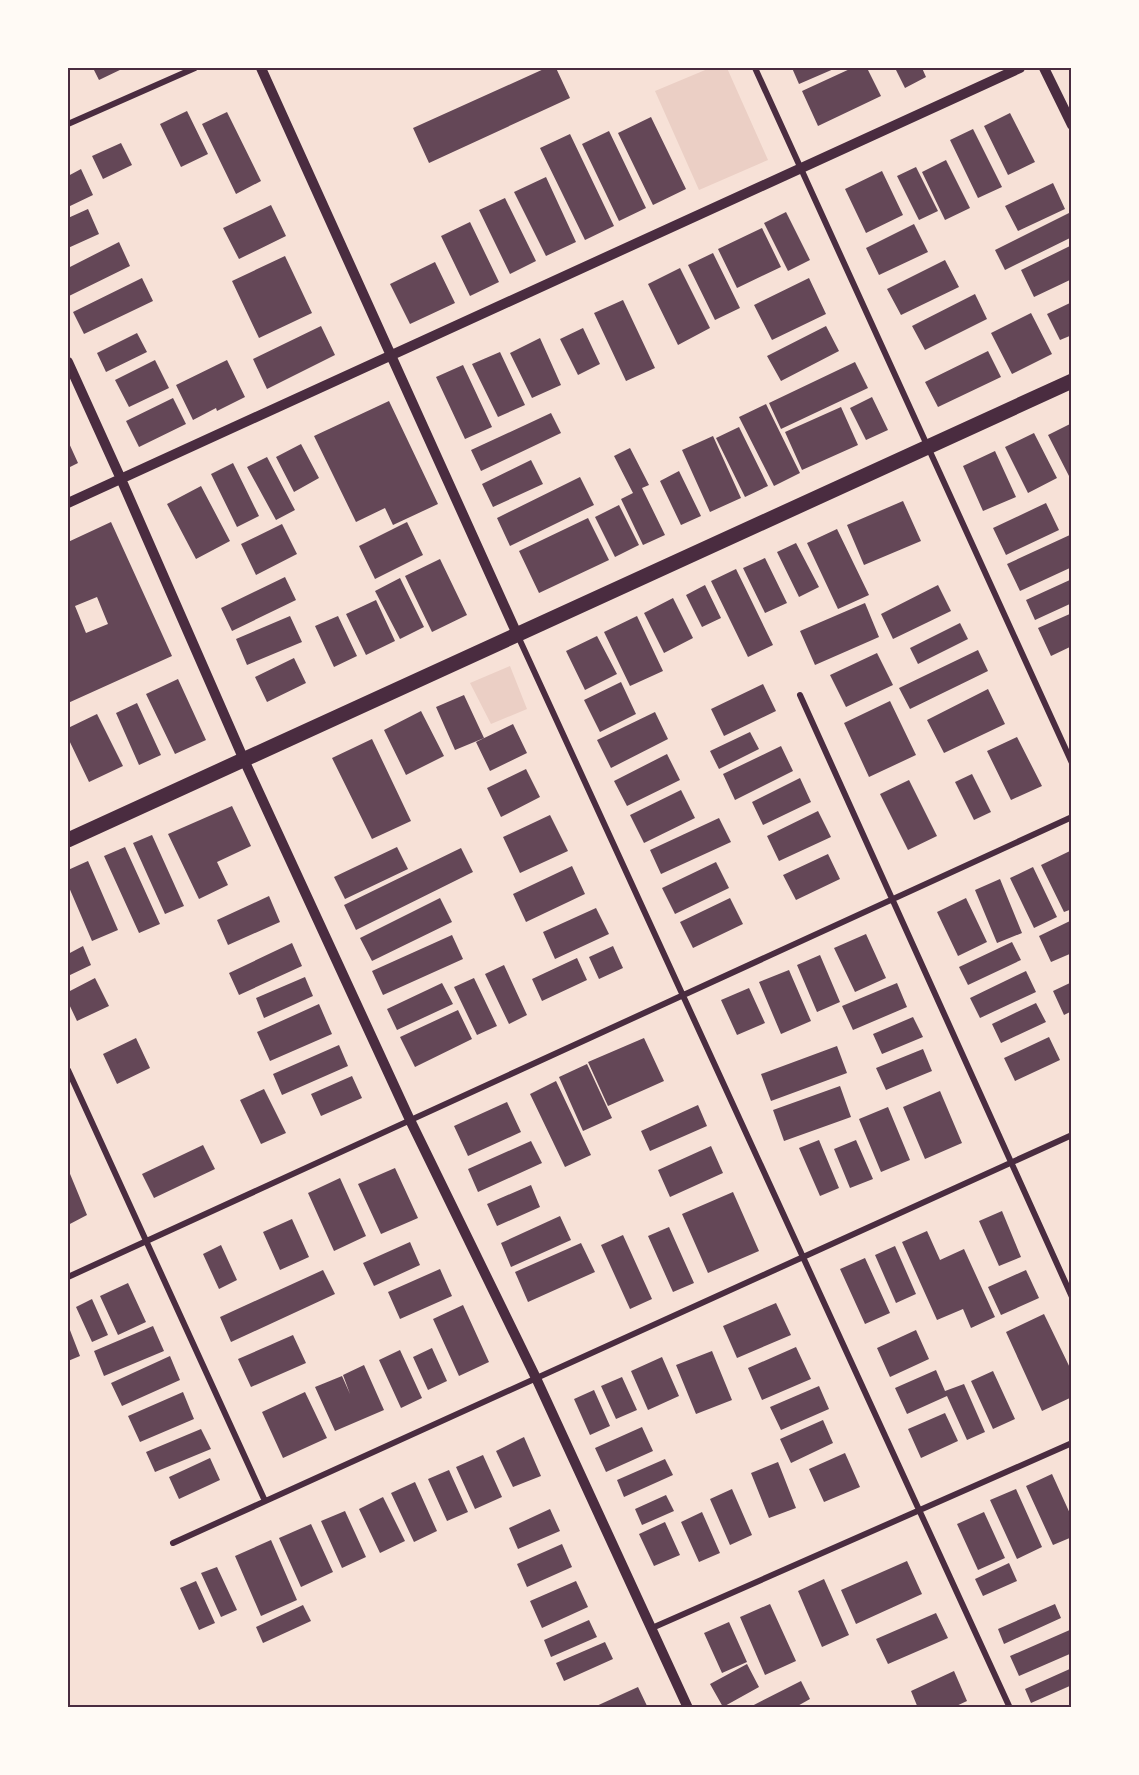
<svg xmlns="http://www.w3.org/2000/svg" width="1139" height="1775" viewBox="0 0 1139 1775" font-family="Poppins,sans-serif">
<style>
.green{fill:#ebcfc5}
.building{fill:#644757;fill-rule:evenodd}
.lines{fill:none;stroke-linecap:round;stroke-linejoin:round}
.minor{stroke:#4a2c40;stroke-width:6}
.tertiary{stroke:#4a2c40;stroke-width:10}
.primary{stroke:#4a2c40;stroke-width:15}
.neatline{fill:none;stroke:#4a2c40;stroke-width:2}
</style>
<rect width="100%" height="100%" fill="#f7e1d7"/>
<path class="green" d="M710,68H727L768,160L699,190L655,91Z
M510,666L527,709L491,724L470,683Z"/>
<path class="building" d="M93,68H124L99,80Z
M546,68H556L570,98L429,163L413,128Z
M792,68H836L799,84Z
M852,68H867L881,96L818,126L802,91Z
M895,68H922L926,77L905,88Z
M187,111L208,154L181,167L160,124Z
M227,112L261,181L236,194L202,124Z
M1010,113L1035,162L1008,175L984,126Z
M651,117L686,189L653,205L618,133Z
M973,129L1002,187L978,198L950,140Z
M609,131L646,208L619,221L582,144Z
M570,134L614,226L585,240L540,148Z
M121,143L132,165L103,179L92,156Z
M946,160L970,208L945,220L922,172Z
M916,167L938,211L919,220L897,176Z
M81,169L93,195L68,207V176Z
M882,171L903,215L866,233L845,189Z
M546,177L576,242L546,256L514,192Z
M1053,183L1065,209L1018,231L1005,206Z
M505,198L536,261L510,274L479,210Z
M271,205L286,236L239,259L223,228Z
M88,209L99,234L68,248V218Z
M786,212L810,260L788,271L764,223Z
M1069,213L1072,218V237L1005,270L995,250Z
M470,222L499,282L470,296L441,236Z
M914,224L928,252L879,275L866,248Z
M762,228L781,267L737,288L718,249Z
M119,242L130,266L69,296L68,293V268Z
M1072,245V279L1034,297L1021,270Z
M713,253L740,308L715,320L688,265Z
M285,256L312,313L259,338L232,281Z
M945,260L959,287L901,315L887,289Z
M435,262L455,303L410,324L390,284Z
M680,268L710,328L678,345L648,284Z
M142,278L153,301L84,334L73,312Z
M809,278L826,314L772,340L754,305Z
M975,294L987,319L925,350L912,326Z
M623,300L655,368L626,381L594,313Z
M1072,302V335L1060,340L1047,314Z
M1031,313L1052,354L1012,374L991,333Z
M321,326L335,355L267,389L253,359Z
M826,326L839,351L781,381L767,356Z
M583,328L600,364L578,375L560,339Z
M137,333L147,352L106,372L97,353Z
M540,338L561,385L532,398L510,353Z
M988,351L1001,377L938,407L925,382Z
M500,352L525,405L498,417L472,364Z
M155,360L169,388L129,407L115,380Z
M227,360L245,397L217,411L216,408L193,420L176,385Z
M855,362L868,388L781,429L769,403Z
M463,365L492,427L465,439L436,377Z
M872,397L888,430L866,440L850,408Z
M173,398L186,424L139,447L126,421Z
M389,401L438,504L393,525L385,508L356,522L314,436Z
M766,404L800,473L774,486L739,417Z
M841,407L858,445L802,470L785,432Z
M551,413L561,433L481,471L471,450Z
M1072,423V474L1069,476L1048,435Z
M739,427L768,486L745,497L716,438Z
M1034,433L1057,478L1028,493L1005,447Z
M713,436L741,498L710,512L682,450Z
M68,441L78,463L68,468Z
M301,444L319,478L294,492L276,457Z
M630,448L649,485L642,488L665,535L643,545L621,499L633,493L614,456Z
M995,451L1016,497L983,511L963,466Z
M267,457L295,510L276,520L247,467Z
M531,460L543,484L493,507L482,484Z
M233,463L259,516L237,527L211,474Z
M679,471L701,516L681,525L660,481Z
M580,477L594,505L510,546L497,518Z
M201,486L230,541L196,559L167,504Z
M903,501L921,541L864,565L847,525Z
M1046,503L1059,530L1006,555L993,528Z
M619,505L639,545L615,557L595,517Z
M588,518L609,560L539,593L519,551Z
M111,522L172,656L68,703V542ZM97,597L108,624L86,633L75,606Z
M407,522L423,555L375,579L359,546Z
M282,524L297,554L256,575L241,544Z
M837,529L869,595L838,609L807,543Z
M1072,534V567L1020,591L1007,564Z
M796,543L819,587L799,597L777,552Z
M765,558L787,603L765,613L743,568Z
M440,559L467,615L432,632L405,576Z
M736,569L773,645L748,657L711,581Z
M285,577L296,600L232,631L221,608Z
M400,578L424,627L400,639L375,591Z
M1072,579V603L1035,620L1026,600Z
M705,585L721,618L702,627L686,595Z
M938,585L951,611L893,639L881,614Z
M673,598L693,638L664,653L644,613Z
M376,600L395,641L366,655L346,614Z
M865,603L879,637L815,665L800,631Z
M1072,613V646L1051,656L1038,628Z
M290,616L302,642L247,665L236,639Z
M338,616L357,656L334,667L315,626Z
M637,616L663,671L630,686L604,632Z
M960,623L968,639L918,664L910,648Z
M597,636L617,674L585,690L566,651Z
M978,650L988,671L910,709L899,688Z
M877,653L893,685L846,707L830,675Z
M294,658L306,683L267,702L255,677Z
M178,679L206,740L175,754L146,694Z
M621,682L636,714L600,732L584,700Z
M763,684L776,711L724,736L711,709Z
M988,689L1005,724L944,753L927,720Z
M464,695L484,738L455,750L436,707Z
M890,701L916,755L869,777L844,723Z
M137,703L161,755L139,765L116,713Z
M421,711L444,756L406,775L384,730Z
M655,712L668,739L611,768L597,740Z
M97,714L123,766L89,782L68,738V728Z
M513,724L527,753L490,771L476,742Z
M750,732L759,749L719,769L710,751Z
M1017,737L1042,786L1011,800L987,751Z
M372,739L411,821L372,839L332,758Z
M781,746L793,771L735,800L723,774Z
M667,754L680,780L627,806L614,781Z
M526,769L540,797L501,817L487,788Z
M972,774L991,812L974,820L955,782Z
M800,778L811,802L763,825L752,802Z
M909,780L937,836L908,850L880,794Z
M681,790L695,818L644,843L630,815Z
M232,806L251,846L217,862L228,885L199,899L168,834Z
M818,811L831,837L779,861L767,836Z
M550,815L568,851L520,873L503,837Z
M719,818L731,842L661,874L650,850Z
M152,835L184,906L165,914L133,843Z
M125,847L160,924L139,933L104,856Z
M397,847L408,869L345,899L334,877Z
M461,848L473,872L356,930L344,905Z
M1072,850V909L1064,912L1041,865Z
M828,854L840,879L796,900L783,875Z
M88,861L118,930L92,941L68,885V870Z
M716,862L729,888L675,914L662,888Z
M572,866L585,894L526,922L513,894Z
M1033,867L1057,917L1034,928L1010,878Z
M1000,879L1022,933L997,943L975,890Z
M269,896L280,922L228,945L217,920Z
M440,898L452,922L372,961L360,938Z
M730,898L743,924L693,948L680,922Z
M966,898L987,942L958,956L937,912Z
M596,908L609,934L555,959L543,932Z
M1072,920V953L1051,962L1039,936Z
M866,934L886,978L855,992L834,948Z
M452,935L463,959L383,995L372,971Z
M1012,942L1021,960L968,985L959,967Z
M292,943L302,966L239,995L229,973Z
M83,946L91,965L68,976V954Z
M613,946L623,968L599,979L589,957Z
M820,955L840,1002L817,1012L797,965Z
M577,958L587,980L542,1001L532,979Z
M504,965L527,1015L509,1024L485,974Z
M789,970L811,1021L781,1034L759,982Z
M1026,971L1036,992L980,1018L970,998Z
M305,977L313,996L264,1018L256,998Z
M95,978L109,1006L77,1021L68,1002V992Z
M474,978L497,1026L477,1035L454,987Z
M1072,982V1011L1064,1015L1053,991Z
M442,983L453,1004L397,1030L387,1009Z
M897,983L907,1007L853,1030L842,1006Z
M749,988L765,1023L737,1035L721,1000Z
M1036,1003L1046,1022L1001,1043L992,1024Z
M319,1004L332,1034L270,1061L257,1032Z
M458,1010L472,1039L415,1067L400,1037Z
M913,1017L923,1037L882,1054L873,1034Z
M1049,1037L1060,1060L1015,1081L1004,1058Z
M136,1038L150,1068L117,1084L103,1054Z
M644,1038L664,1081L608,1106L588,1062Z
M339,1045L348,1066L282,1095L273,1074Z
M837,1046L847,1073L771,1101L761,1074Z
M923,1049L932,1071L886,1090L876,1068Z
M587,1064L612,1118L583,1131L559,1077Z
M352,1076L362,1098L321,1116L311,1094Z
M556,1081L591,1155L565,1167L530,1094Z
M840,1086L851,1117L784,1141L773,1110Z
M264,1089L286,1133L261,1144L240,1100Z
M940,1091L962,1143L925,1159L903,1107Z
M507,1102L521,1132L468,1156L454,1126Z
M698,1105L707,1126L650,1151L641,1131Z
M888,1107L910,1160L881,1172L859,1119Z
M819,1140L839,1188L820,1196L799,1148Z
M856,1140L873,1179L850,1188L834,1149Z
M531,1141L542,1163L478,1192L468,1169Z
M203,1145L215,1169L154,1198L142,1174Z
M711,1146L723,1173L670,1197L658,1170Z
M395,1168L418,1218L381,1234L358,1184Z
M68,1169L87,1215L68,1225Z
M340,1178L366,1236L334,1251L308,1193Z
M531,1185L540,1207L497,1226L487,1204Z
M733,1192L759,1251L708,1273L682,1214Z
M1002,1211L1021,1257L999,1266L979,1221Z
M560,1216L571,1240L511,1267L501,1243Z
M292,1219L309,1257L280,1270L263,1232Z
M669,1227L694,1283L673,1292L648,1236Z
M927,1231L940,1260L964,1249L995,1317L971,1328L963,1309L937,1320L902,1242Z
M623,1235L652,1299L630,1309L601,1245Z
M410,1242L420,1265L374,1286L363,1263Z
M581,1243L595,1272L528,1302L515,1272Z
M221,1245L237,1280L219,1289L203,1254Z
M895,1246L916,1294L896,1303L875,1255Z
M865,1258L890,1313L865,1324L840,1269Z
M440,1269L452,1296L400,1319L388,1292Z
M323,1270L335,1294L231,1342L220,1317Z
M1026,1270L1039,1298L1001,1315L988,1287Z
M128,1283L146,1322L118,1335L100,1296Z
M92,1299L108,1335L92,1342L76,1307Z
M776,1303L791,1335L737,1358L723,1326Z
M463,1305L489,1362L459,1376L433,1319Z
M1044,1314L1072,1372V1397L1042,1411L1006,1332Z
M68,1325L80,1356L68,1361Z
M153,1326L164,1351L104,1376L94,1351Z
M916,1330L929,1359L890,1377L877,1348Z
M293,1335L306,1363L251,1387L238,1359Z
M796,1347L811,1379L762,1400L748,1368Z
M432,1348L447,1381L428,1390L413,1357Z
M400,1350L422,1398L401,1408L379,1360Z
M712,1351L732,1400L696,1414L676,1365Z
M170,1356L180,1380L122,1406L111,1383Z
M662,1357L679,1396L648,1410L631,1371Z
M364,1365L384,1410L335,1431L315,1387L342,1376L350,1394L343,1375Z
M936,1370L945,1391L964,1384L985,1432L967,1440L947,1396L907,1414L895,1388Z
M993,1371L1015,1419L993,1429L971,1381Z
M622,1377L637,1410L616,1419L601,1386Z
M819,1386L829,1409L781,1430L770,1407Z
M594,1390L610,1426L590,1435L574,1399Z
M183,1392L194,1419L140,1442L128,1416Z
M305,1392L327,1438L283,1458L262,1412Z
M945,1413L958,1441L921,1458L908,1429Z
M823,1420L833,1443L791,1463L780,1439Z
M642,1427L653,1451L606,1472L595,1448Z
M201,1429L211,1449L155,1472L146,1452Z
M524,1437L541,1476L513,1487L496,1451Z
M845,1453L860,1487L824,1502L809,1469Z
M483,1455L502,1497L475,1509L456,1467Z
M210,1458L220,1480L179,1499L169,1477Z
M665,1459L673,1475L624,1497L617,1480Z
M778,1462L796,1508L769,1518L751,1473Z
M449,1470L468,1512L447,1521L428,1479Z
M1052,1474L1072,1518V1537L1053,1545L1026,1486Z
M415,1482L437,1531L414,1542L391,1493Z
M732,1489L752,1535L730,1545L710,1499Z
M1016,1489L1042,1547L1017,1559L990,1500Z
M666,1495L674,1511L642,1525L635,1509Z
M383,1497L405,1541L380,1553L359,1509Z
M550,1509L560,1531L518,1549L509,1528Z
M345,1511L366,1557L342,1568L321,1521Z
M702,1512L720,1553L699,1562L681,1522Z
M984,1512L1005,1558L978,1570L957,1524Z
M665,1522L680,1555L654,1566L639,1534Z
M311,1524L333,1572L301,1587L279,1538Z
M271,1540L297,1600L261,1616L235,1556Z
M562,1544L572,1567L527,1587L517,1564Z
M907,1561L922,1594L856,1624L841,1590Z
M1009,1563L1017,1581L983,1596L975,1579Z
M217,1567L237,1610L221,1617L201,1573Z
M824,1579L849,1635L822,1647L798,1591Z
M196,1581L215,1623L199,1630L180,1588Z
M576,1581L588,1607L542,1628L530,1601Z
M770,1604L796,1661L765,1675L740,1617Z
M1055,1604L1061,1618L1004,1644L998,1629Z
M303,1605L311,1621L263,1643L256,1627Z
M936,1613L948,1638L888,1664L876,1639Z
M589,1620L597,1637L551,1657L544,1640Z
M729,1622L747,1662L722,1673L704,1633Z
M1072,1629V1653L1019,1676L1010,1656Z
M605,1642L613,1659L564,1681L556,1663Z
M747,1664L759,1687L723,1707L710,1684Z
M1072,1668V1685L1031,1703L1025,1689Z
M954,1671L967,1701L952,1708H918L911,1691Z
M801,1681L810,1699L794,1708H748Z
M638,1687L648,1708H592Z"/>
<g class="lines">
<path class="minor" d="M755,68L1072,763
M68,124L195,68
M517,634L1010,1708
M800,695L1072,1297
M68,1070L265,1501
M68,1277L1072,817
M173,1543L1072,1135
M652,1628L1072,1443"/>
<path class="tertiary" d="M261,68L517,634
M1044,68L1072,125
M68,362L121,479L244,760L410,1120L536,1378L688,1708
M68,503L1020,68"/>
<path class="primary" d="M68,840L1072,381"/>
</g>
<rect width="1139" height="1775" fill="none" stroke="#fffaf5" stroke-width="138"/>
<rect x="69" y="69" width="1001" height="1637" class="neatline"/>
</svg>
